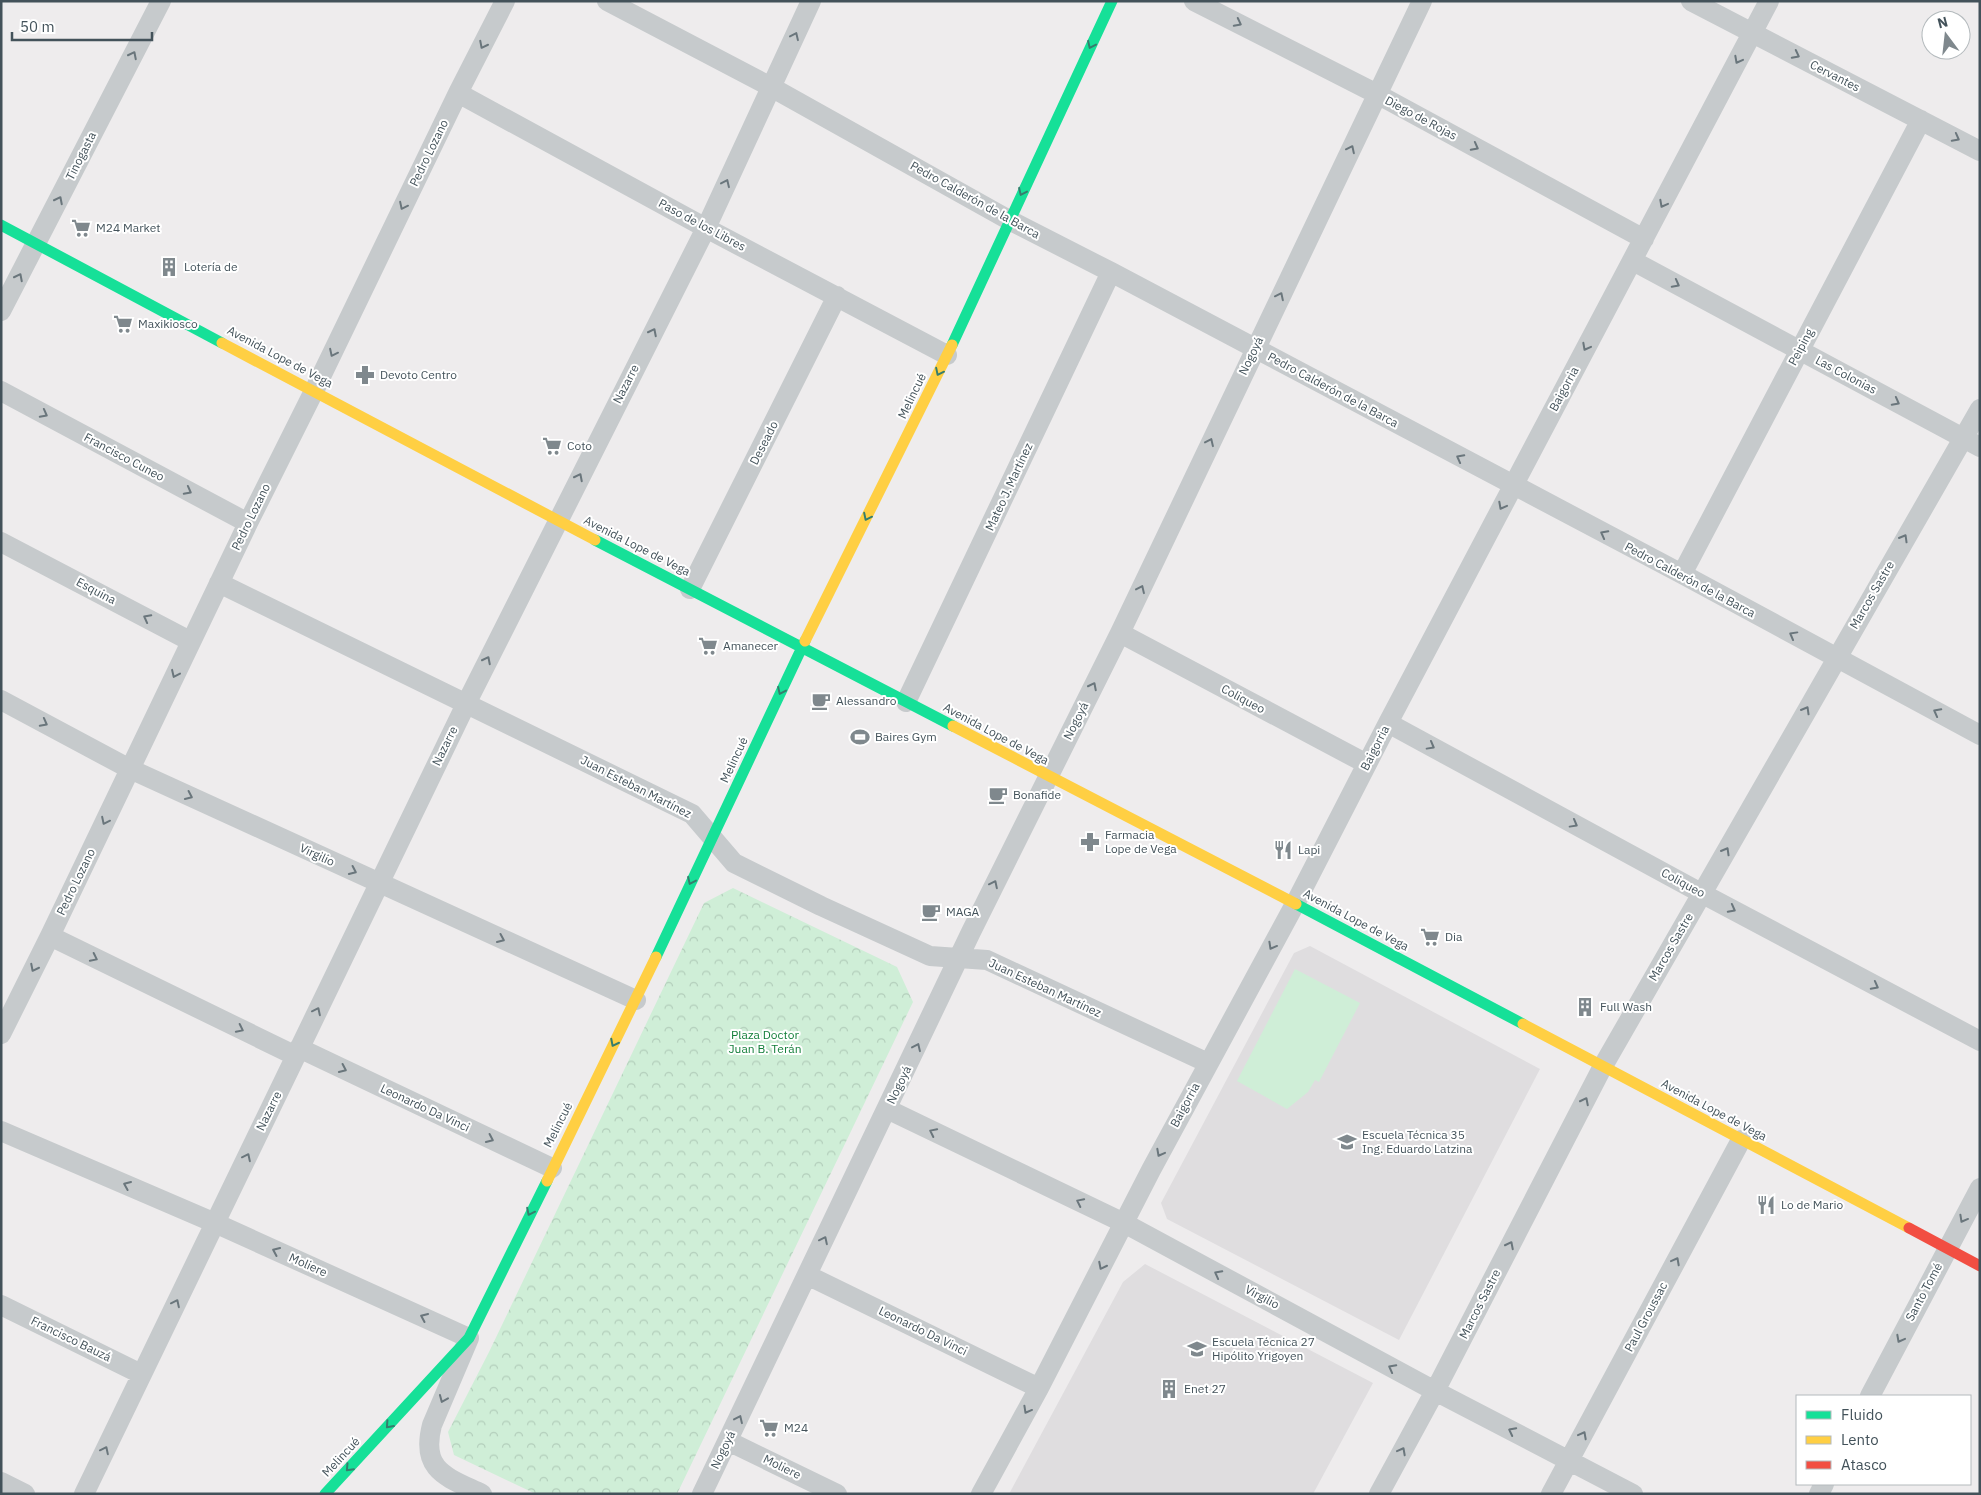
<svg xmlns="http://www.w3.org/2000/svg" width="1981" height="1495" viewBox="0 0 1981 1495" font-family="'IBM Plex Sans',sans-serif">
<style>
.education{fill:#dfdddf}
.park{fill:url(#park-crowns)}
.garden{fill:#cfeed7}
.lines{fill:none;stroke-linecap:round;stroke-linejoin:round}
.street{stroke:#c6cacc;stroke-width:20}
.fast{stroke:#16e098;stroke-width:11}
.slow{stroke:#ffcf43;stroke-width:11}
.jam{stroke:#f24e42;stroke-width:11}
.oneway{stroke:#6a767c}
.oneway2{stroke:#367d6d}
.labels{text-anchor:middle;stroke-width:4;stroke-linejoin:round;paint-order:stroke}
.street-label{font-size:12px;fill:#43525a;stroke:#fff}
.poi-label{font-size:12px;fill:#43525a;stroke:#fff;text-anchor:start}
.park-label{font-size:12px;fill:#127e39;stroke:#fff}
</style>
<defs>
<pattern id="park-crowns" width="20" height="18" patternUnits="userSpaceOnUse" patternTransform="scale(1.25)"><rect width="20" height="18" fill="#cfeed7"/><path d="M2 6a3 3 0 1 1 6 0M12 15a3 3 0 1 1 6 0" fill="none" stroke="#b3cebb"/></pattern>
</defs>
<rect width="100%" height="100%" fill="#eeeced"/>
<path class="education" d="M1310,946L1540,1069L1399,1340L1167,1219L1161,1203L1294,953Z
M1145,1264L1373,1383L1313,1494H1009L1123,1282Z"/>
<path class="park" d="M733,888L897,967L913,1002L677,1494H536L454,1455L448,1432L489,1352L704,903Z"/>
<path class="garden" d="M1295,969L1360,1003L1319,1082L1315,1080L1308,1092L1287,1109L1237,1081Z"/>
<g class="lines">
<path class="street" d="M607,1L771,87L1009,220L1111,272L1682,574L1980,735
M1194,1L1377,94L1644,239
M1691,1L1980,151
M458,93L706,228L947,355
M1633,261L1980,447
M1,311L161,1
M1,391L248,523
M1,542L190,641
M1682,574L1921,120
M219,583L692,814L734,863L821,906L930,956L987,960L1208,1063
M690,589L837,296
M1120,633L1367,764
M1,700L130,769L636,1000
M906,702L1111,272
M1388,723L1701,893L1980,1041
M50,936L296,1056
M1,1034L50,936L248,523L314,391L458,93L505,1
M299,1048L552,1168
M887,1109L1124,1223L1435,1391L1633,1494
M1,1131L215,1223L469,1338L432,1425C420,1471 447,1477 482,1494
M807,1275L1039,1388
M1,1305L141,1374
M1870,1396L1980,1188
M728,1441L837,1494
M1,1482L25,1494
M84,1494L466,704L706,228L811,1
M702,1494L971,932L1120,633L1422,1
M981,1494L1039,1388L1151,1170L1295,904L1388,723L1769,1
M1379,1494L1435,1391L1603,1066L1980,409
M1551,1494L1741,1140
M1819,1494L1824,1484"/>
<path class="fast" d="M1,225L222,343
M952,345L1112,1
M595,540L953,726
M1296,904L1523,1024
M656,957L805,641
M325,1494L469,1338L547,1181"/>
<path class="slow" d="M222,343L595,540
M805,641L952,345
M953,726L1296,904
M1523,1024L1909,1228
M547,1181L656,957"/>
<path class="jam" d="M1909,1228L1980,1266"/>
</g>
<defs><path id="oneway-chevron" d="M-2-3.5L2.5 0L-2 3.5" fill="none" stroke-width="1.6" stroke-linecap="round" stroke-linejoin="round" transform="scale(1.25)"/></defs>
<g class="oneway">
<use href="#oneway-chevron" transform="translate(1238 23) rotate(27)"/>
<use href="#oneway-chevron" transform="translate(795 36) rotate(-65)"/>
<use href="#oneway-chevron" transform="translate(483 45) rotate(117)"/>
<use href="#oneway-chevron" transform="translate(133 55) rotate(-63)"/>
<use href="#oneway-chevron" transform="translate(1796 55) rotate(27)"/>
<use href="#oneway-chevron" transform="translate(1738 60) rotate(118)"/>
<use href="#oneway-chevron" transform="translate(1956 138) rotate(28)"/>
<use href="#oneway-chevron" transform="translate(1475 147) rotate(28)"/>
<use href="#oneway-chevron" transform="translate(1351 149) rotate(-64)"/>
<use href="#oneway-chevron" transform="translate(726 183) rotate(-65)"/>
<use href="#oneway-chevron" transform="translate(59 200) rotate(-63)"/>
<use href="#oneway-chevron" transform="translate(1663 204) rotate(118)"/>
<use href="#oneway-chevron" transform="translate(403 206) rotate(116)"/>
<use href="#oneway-chevron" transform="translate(19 277) rotate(-63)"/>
<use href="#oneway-chevron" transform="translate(1676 284) rotate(28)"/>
<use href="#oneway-chevron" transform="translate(1280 296) rotate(-64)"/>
<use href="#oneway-chevron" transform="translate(653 332) rotate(-63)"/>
<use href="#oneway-chevron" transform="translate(1586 347) rotate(118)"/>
<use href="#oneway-chevron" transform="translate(333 353) rotate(116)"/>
<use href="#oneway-chevron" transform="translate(1896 402) rotate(28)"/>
<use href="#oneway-chevron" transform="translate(44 414) rotate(28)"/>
<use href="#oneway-chevron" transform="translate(1210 442) rotate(-65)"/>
<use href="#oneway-chevron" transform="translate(1460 458) rotate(-152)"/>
<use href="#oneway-chevron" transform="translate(579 477) rotate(-63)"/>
<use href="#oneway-chevron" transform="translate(188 491) rotate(28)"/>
<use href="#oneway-chevron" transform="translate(1502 506) rotate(118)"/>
<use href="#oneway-chevron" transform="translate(1604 534) rotate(-152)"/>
<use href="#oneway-chevron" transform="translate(1904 538) rotate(-60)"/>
<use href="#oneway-chevron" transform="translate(1141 589) rotate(-65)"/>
<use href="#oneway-chevron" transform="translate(147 618) rotate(-152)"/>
<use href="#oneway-chevron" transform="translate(1793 635) rotate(-151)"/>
<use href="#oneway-chevron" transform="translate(487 660) rotate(-63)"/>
<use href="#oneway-chevron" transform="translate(175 674) rotate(115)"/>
<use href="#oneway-chevron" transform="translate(1093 686) rotate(-63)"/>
<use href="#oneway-chevron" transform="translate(1806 710) rotate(-60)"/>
<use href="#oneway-chevron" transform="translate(1937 712) rotate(-152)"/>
<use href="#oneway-chevron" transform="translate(44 723) rotate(28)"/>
<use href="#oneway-chevron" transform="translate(1431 746) rotate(29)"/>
<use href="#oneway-chevron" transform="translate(189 796) rotate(25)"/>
<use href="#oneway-chevron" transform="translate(105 821) rotate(116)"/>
<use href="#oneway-chevron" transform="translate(1574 824) rotate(29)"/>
<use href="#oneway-chevron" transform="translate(1726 851) rotate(-60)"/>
<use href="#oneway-chevron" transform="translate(353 871) rotate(25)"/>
<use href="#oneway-chevron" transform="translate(994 884) rotate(-64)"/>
<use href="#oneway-chevron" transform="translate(1732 909) rotate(28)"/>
<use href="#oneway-chevron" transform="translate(501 939) rotate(24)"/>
<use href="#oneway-chevron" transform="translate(1272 946) rotate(119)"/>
<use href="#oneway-chevron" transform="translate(94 958) rotate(26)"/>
<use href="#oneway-chevron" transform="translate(34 968) rotate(117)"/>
<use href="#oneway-chevron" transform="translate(1875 986) rotate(28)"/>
<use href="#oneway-chevron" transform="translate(317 1011) rotate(-64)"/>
<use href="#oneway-chevron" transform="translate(240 1029) rotate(26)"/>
<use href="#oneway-chevron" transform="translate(917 1047) rotate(-65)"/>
<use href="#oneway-chevron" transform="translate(343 1069) rotate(25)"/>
<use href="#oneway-chevron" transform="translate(1585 1101) rotate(-63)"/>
<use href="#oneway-chevron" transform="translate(933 1132) rotate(-154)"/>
<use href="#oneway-chevron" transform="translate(490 1139) rotate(25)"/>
<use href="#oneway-chevron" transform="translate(1160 1153) rotate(118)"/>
<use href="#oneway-chevron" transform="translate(247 1157) rotate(-64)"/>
<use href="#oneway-chevron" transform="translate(127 1185) rotate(-157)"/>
<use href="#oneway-chevron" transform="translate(1080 1202) rotate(-154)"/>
<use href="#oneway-chevron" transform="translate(1963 1219) rotate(119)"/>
<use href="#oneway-chevron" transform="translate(824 1240) rotate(-64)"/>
<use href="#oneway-chevron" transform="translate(1510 1245) rotate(-63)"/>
<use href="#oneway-chevron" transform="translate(276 1251) rotate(-156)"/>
<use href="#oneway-chevron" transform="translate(1676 1261) rotate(-62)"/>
<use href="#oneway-chevron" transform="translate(1102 1266) rotate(117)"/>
<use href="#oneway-chevron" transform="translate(1218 1274) rotate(-152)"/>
<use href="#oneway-chevron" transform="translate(176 1303) rotate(-64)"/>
<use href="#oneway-chevron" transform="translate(424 1317) rotate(-156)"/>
<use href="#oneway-chevron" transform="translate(1900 1339) rotate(118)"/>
<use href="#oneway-chevron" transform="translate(1392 1368) rotate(-152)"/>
<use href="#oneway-chevron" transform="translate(443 1399) rotate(113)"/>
<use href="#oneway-chevron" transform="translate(1027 1410) rotate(119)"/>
<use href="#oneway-chevron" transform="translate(739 1419) rotate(-65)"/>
<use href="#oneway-chevron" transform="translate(1512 1431) rotate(-153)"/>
<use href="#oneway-chevron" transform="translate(1583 1435) rotate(-62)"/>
<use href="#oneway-chevron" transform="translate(105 1450) rotate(-64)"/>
<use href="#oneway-chevron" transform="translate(1402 1451) rotate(-62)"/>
</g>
<g class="oneway2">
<use href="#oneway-chevron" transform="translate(1091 45) rotate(115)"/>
<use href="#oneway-chevron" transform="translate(1022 192) rotate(115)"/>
<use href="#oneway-chevron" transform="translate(939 372) rotate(116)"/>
<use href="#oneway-chevron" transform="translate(867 517) rotate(116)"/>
<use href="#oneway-chevron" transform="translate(781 691) rotate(115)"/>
<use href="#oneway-chevron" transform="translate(691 881) rotate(115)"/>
<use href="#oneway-chevron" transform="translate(614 1043) rotate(117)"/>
<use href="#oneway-chevron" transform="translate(530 1212) rotate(116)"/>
<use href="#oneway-chevron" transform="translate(389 1425) rotate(132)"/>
<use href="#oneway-chevron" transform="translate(349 1468) rotate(133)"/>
</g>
<defs>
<g id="supermarket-bare" transform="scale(1.5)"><path d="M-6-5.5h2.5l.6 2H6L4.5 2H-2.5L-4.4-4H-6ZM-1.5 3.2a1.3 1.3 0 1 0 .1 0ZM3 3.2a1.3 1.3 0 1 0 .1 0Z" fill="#7f888d" stroke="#fff" stroke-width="2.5" paint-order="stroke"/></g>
<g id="building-bare" transform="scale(1.5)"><path d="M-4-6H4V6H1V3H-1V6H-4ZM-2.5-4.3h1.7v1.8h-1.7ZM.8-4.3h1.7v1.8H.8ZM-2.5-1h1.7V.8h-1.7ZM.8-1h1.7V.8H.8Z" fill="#7f888d" stroke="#fff" stroke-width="2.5" paint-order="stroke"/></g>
<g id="pharmacy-bare" transform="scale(1.5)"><path d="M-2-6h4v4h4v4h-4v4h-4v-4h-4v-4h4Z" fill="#7f888d" stroke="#fff" stroke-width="2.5" paint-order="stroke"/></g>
<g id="cafe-bare" transform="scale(1.5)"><path d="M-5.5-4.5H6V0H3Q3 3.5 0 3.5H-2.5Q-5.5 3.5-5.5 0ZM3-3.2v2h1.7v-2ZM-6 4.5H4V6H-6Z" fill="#7f888d" stroke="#fff" stroke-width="2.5" paint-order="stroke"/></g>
<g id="stadium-bare" transform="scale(1.5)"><path d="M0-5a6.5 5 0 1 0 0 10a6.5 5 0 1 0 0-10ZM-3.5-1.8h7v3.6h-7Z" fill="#7f888d" stroke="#fff" stroke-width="2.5" paint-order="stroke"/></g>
<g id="restaurant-bare" transform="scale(1.5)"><path d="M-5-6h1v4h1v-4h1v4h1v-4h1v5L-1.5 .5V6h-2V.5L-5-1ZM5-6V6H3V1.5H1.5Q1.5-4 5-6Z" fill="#7f888d" stroke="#fff" stroke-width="2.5" paint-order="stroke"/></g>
<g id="school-bare" transform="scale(1.5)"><path d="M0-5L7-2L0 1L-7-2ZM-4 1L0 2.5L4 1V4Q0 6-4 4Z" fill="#7f888d" stroke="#fff" stroke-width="2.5" paint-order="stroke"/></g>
</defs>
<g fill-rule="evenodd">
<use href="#supermarket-bare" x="81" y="228"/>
<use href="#building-bare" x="169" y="267"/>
<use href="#supermarket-bare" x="123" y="324"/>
<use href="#pharmacy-bare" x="365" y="375"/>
<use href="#supermarket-bare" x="552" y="446"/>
<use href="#supermarket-bare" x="708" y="646"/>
<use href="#cafe-bare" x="821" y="701"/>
<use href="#stadium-bare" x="860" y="737"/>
<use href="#cafe-bare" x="998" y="795"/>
<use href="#pharmacy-bare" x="1090" y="842"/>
<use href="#restaurant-bare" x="1283" y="850"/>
<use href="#cafe-bare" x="931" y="912"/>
<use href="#supermarket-bare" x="1430" y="937"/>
<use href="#building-bare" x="1585" y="1007"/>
<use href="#school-bare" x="1347" y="1142"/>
<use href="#restaurant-bare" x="1766" y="1205"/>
<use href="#school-bare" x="1197" y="1349"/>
<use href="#building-bare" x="1169" y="1389"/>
<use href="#supermarket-bare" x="769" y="1428"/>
</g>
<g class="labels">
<g class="street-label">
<text transform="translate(1835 76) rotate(27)" y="4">Cervantes</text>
<text transform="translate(1421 118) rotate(28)" y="4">Diego de Rojas</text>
<text transform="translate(429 153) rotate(-64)" y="4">Pedro Lozano</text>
<text transform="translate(81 156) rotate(-63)" y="4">Tinogasta</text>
<text transform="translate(975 200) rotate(29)" y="4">Pedro Calderón de la Barca</text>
<text transform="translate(702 225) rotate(28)" y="4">Paso de los Libres</text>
<text transform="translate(1801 347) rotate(-62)" y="4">Peiping</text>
<text transform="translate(1251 356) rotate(-64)" y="4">Nogoyá</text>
<text transform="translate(280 357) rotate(28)" y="4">Avenida Lope de Vega</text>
<text transform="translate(1846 375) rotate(28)" y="4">Las Colonias</text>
<text transform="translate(626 384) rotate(-63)" y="4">Nazarre</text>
<text transform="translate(1564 389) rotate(-62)" y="4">Baigorria</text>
<text transform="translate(1333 390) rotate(28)" y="4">Pedro Calderón de la Barca</text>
<text transform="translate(912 396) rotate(-64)" y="4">Melincué</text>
<text transform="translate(764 443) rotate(-63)" y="4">Deseado</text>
<text transform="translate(124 457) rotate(28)" y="4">Francisco Cuneo</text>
<text transform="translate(1009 487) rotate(-65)" y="4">Mateo J. Martínez</text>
<text transform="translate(251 517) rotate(-64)" y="4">Pedro Lozano</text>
<text transform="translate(637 546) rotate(27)" y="4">Avenida Lope de Vega</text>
<text transform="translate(1690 580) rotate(28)" y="4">Pedro Calderón de la Barca</text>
<text transform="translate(96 591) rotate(28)" y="4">Esquina</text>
<text transform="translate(1872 595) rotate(-60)" y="4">Marcos Sastre</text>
<text transform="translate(1243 699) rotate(28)" y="4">Coliqueo</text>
<text transform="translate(1076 721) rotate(-63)" y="4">Nogoyá</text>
<text transform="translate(996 734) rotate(28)" y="4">Avenida Lope de Vega</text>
<text transform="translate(445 746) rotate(-64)" y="4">Nazarre</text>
<text transform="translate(1375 748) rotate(-63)" y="4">Baigorria</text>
<text transform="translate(734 760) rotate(-65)" y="4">Melincué</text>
<text transform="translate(636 787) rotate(27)" y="4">Juan Esteban Martínez</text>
<text transform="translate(317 855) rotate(25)" y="4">Virgilio</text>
<text transform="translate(76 882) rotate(-64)" y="4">Pedro Lozano</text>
<text transform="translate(1683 883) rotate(28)" y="4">Coliqueo</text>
<text transform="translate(1356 920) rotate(28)" y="4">Avenida Lope de Vega</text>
<text transform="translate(1671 947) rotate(-60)" y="4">Marcos Sastre</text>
<text transform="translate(1045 988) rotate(25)" y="4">Juan Esteban Martínez</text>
<text transform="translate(899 1085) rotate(-64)" y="4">Nogoyá</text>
<text transform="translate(1185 1105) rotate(-62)" y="4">Baigorria</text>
<text transform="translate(425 1108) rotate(25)" y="4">Leonardo Da Vinci</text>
<text transform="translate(1714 1110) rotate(28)" y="4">Avenida Lope de Vega</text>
<text transform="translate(269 1111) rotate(-64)" y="4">Nazarre</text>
<text transform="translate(558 1125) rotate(-63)" y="4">Melincué</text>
<text transform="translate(308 1265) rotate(24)" y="4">Moliere</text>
<text transform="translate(1924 1292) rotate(-62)" y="4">Santo Tomé</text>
<text transform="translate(1262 1297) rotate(28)" y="4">Virgilio</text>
<text transform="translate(1480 1304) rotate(-63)" y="4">Marcos Sastre</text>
<text transform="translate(1646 1317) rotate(-62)" y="4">Paul Groussac</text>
<text transform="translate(923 1331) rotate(26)" y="4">Leonardo Da Vinci</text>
<text transform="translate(71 1339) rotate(26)" y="4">Francisco Bauzá</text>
<text transform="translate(723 1450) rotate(-64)" y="4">Nogoyá</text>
<text transform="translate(341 1457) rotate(-47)" y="4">Melincué</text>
<text transform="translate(782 1467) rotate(26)" y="4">Moliere</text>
</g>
<g class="poi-label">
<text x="96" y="232">M24 Market</text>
<text x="184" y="271">Lotería de</text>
<text x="138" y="328">Maxikiosco</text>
<text x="380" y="379">Devoto Centro</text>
<text x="567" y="450">Coto</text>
<text x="723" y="650">Amanecer</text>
<text x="836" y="705">Alessandro</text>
<text x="875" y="741">Baires Gym</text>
<text x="1013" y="799">Bonafide</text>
<text x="1105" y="839">Farmacia<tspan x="1105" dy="14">Lope de Vega</tspan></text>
<text x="1298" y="854">Lapi</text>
<text x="946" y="916">MAGA</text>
<text x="1445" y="941">Dia</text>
<text x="1600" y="1011">Full Wash</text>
<text x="1362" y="1139">Escuela Técnica 35<tspan x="1362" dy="14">Ing. Eduardo Latzina</tspan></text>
<text x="1781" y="1209">Lo de Mario</text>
<text x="1212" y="1346">Escuela Técnica 27<tspan x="1212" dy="14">Hipólito Yrigoyen</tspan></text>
<text x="1184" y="1393">Enet 27</text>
<text x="784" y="1432">M24</text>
</g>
<g class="park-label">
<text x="765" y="1039">Plaza Doctor<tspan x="765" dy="14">Juan B. Terán</tspan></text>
</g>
</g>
<rect width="1981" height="1495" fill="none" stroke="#43525a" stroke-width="5"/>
<rect x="1796" y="1395" width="175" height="90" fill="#ffffff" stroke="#b4babd"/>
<rect x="1806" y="1411" width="25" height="8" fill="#16e098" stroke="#b4babd"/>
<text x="1841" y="1420" font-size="15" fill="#43525a">Fluido</text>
<rect x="1806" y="1436" width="25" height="8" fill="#ffcf43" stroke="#b4babd"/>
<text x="1841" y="1445" font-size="15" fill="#43525a">Lento</text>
<rect x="1806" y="1461" width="25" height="8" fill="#f24e42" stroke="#b4babd"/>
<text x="1841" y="1470" font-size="15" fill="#43525a">Atasco</text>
<g transform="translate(1946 35) rotate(345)"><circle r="24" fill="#ffffff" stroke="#b4babd"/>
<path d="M0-4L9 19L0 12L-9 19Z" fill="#7f888d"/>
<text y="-8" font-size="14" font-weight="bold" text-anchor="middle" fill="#43525a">N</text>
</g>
<path d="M12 32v8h140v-8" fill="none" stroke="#43525a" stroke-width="2.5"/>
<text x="20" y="32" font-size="15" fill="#43525a" stroke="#ffffff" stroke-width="4" paint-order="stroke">50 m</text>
</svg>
